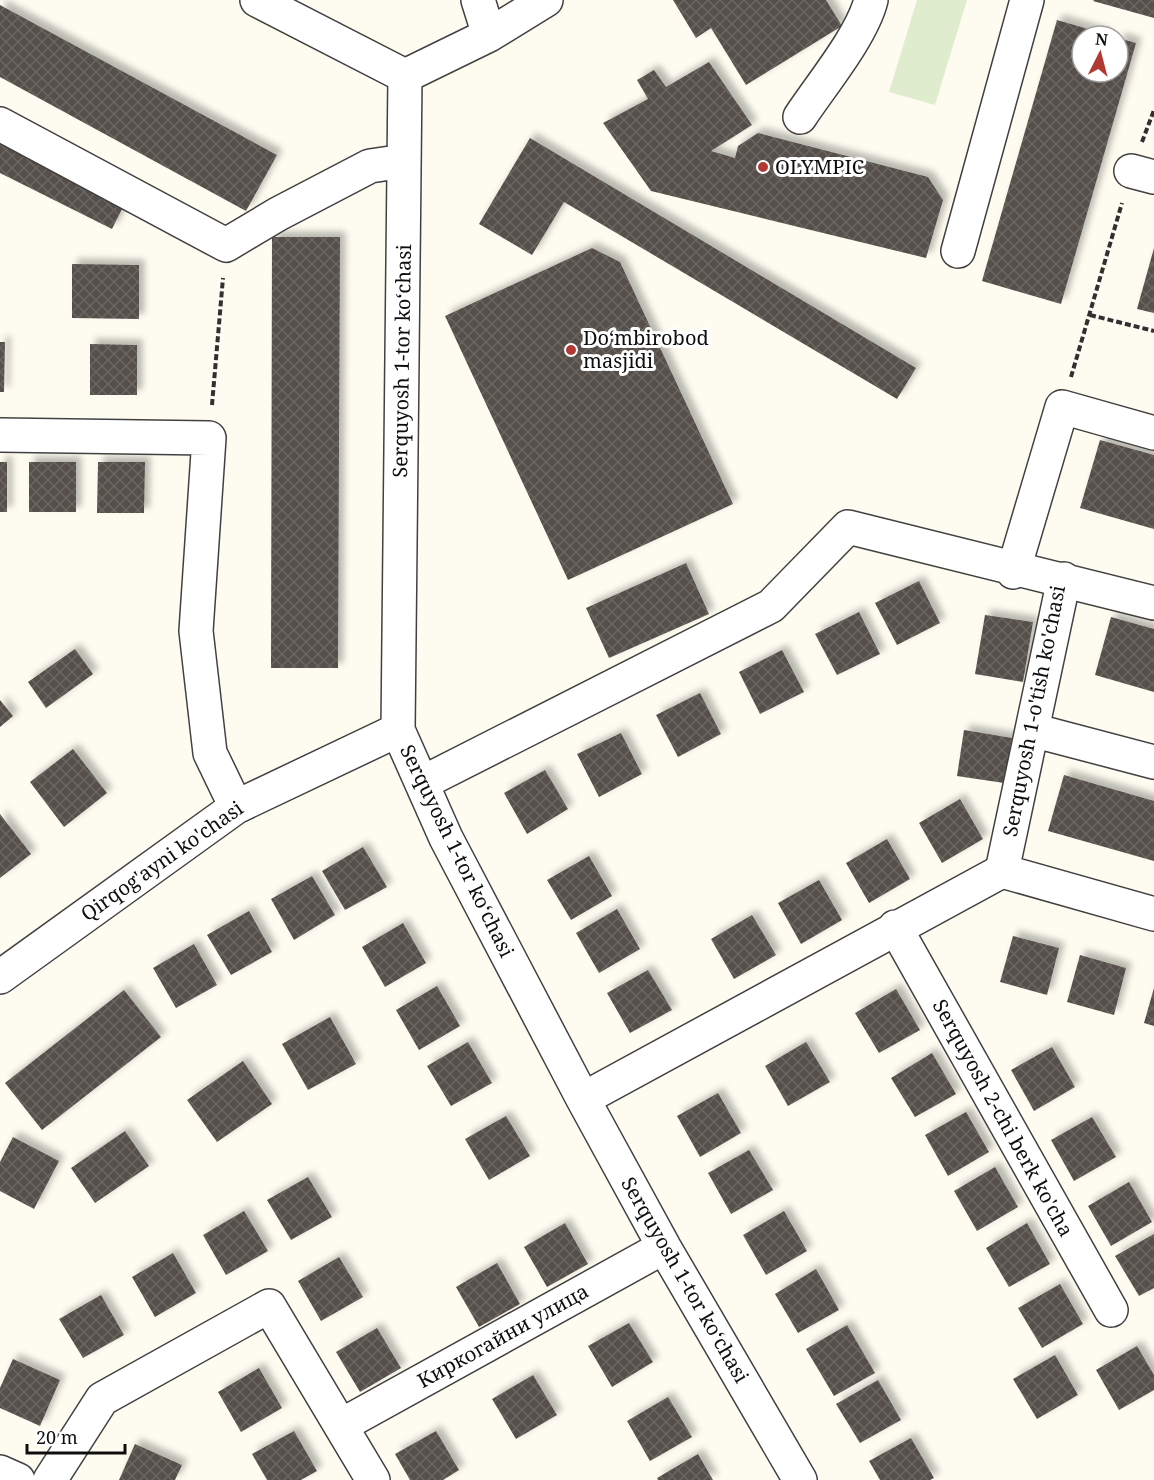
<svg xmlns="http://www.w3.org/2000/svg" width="1154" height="1480" viewBox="0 0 1154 1480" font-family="'Noto Serif',serif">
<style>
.pitch{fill:#dfedce}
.building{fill:url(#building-cross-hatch);filter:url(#shadow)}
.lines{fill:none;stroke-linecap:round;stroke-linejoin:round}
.minor-casing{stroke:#414141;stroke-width:36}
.path{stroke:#303030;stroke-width:4;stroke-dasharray:6 3;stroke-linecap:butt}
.minor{stroke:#fff;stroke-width:33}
.poi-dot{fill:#b13933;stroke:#fff;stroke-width:2}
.labels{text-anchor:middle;stroke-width:6;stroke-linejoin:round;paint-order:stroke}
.poi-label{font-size:20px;fill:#0e0e0e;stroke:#fff;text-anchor:start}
.street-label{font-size:20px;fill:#0e0e0e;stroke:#fff}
</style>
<defs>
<pattern id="building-cross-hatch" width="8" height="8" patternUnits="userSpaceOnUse" patternTransform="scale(1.5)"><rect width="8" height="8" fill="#56504b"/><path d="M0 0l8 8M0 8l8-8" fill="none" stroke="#696561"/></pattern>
<filter id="shadow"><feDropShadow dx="5.5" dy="-5.5" stdDeviation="3" flood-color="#0004"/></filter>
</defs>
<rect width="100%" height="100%" fill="#fefcf0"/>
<path class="pitch" d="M917,0H967L935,105L889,92Z"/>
<path class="building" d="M673,0H826L842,26L746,85L711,28L696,38Z
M1094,0H1154V18L1093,1Z
M0,5L277,155L246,211L0,77Z
M1057,20L1109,35L1082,36V72H1118V38L1136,43L1061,304L982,281Z
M709,62L752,125L711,151L735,158L738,146L758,133L928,177L943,200L926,258L651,191L603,123L648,99L637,80L654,70L666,87Z
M530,138L916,368L897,399L564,202L532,255L479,224Z
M0,143L124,205L112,229L0,173Z
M272,237H340L338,668H271Z
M592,248L620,262L733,504L568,580L445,316Z
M1154,248V313L1137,309Z
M72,264L139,265V319L72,318Z
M0,342H5L4,392H0Z
M90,344L137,345V395H90Z
M1100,440L1154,455V529L1080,508Z
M0,462H7V512H0Z
M29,462H76V512H29Z
M98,462H145L144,513H97Z
M686,563L709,614L609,658L586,608Z
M919,581L940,623L897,645L875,603Z
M859,612L880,654L837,675L815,634Z
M985,615L1033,622L1023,682L975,674Z
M1111,617L1154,629V692L1095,675Z
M75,649L93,674L46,708L28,682Z
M782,650L804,692L760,714L739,672Z
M700,693L721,734L678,757L656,715Z
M0,700L13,716L0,727Z
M964,730L1012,738L1004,783L957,776Z
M621,733L642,774L599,797L577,754Z
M73,749L107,793L64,827L30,782Z
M545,770L568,809L527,834L504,793Z
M1064,775L1154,801V861L1048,831Z
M960,799L983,839L942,863L919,823Z
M0,814L31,854L0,878Z
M887,839L910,879L869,903L846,863Z
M363,847L387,887L345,910L322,871Z
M589,856L612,896L571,920L547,880Z
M312,876L335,915L294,940L271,899Z
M819,880L842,920L801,944L778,903Z
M617,909L640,949L599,973L576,933Z
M249,911L272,952L231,975L207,935Z
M752,915L776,955L734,979L711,939Z
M403,923L426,963L385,987L362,947Z
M1013,936L1059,948L1047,995L1000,982Z
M194,944L217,985L176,1008L153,968Z
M1080,955L1126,968L1114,1015L1067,1002Z
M648,970L672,1010L630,1033L607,993Z
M437,986L460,1026L419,1050L396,1010Z
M1154,988V1026L1144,1023Z
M896,989L920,1030L879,1053L855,1013Z
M124,990L161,1037L42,1130L5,1083Z
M330,1017L356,1064L308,1090L282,1044Z
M468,1042L492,1083L451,1106L427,1066Z
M806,1042L830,1082L788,1106L765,1066Z
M1052,1047L1075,1087L1034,1111L1011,1070Z
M932,1053L956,1094L915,1117L891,1078Z
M243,1061L272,1104L217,1142L187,1100Z
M718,1093L741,1133L700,1157L677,1116Z
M966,1112L989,1152L948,1176L925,1135Z
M506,1116L530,1156L489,1180L465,1139Z
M1092,1117L1116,1157L1074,1181L1051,1140Z
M125,1131L149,1166L95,1203L71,1168Z
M13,1137L59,1161L34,1209L0,1191V1162Z
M749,1150L773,1190L731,1214L708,1173Z
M995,1167L1018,1207L977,1231L954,1191Z
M308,1177L332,1217L291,1240L267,1200Z
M1129,1182L1152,1222L1111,1246L1088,1206Z
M244,1211L268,1251L226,1275L203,1235Z
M784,1211L807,1251L766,1275L743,1235Z
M565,1223L588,1264L547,1287L524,1247Z
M1027,1223L1050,1264L1009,1287L986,1248Z
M1154,1234V1288L1139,1296L1115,1256Z
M173,1253L196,1293L155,1317L132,1277Z
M339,1257L363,1297L321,1321L298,1281Z
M497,1263L520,1304L479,1327L456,1287Z
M816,1269L839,1310L798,1333L775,1294Z
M1060,1284L1083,1324L1042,1348L1018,1308Z
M101,1295L124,1335L83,1358L59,1319Z
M629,1323L653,1362L612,1387L588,1346Z
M847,1325L875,1373L834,1396L806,1349Z
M377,1328L401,1368L360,1392L336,1352Z
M1137,1346L1154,1375V1390L1119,1410L1096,1370Z
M1055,1355L1078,1395L1037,1419L1013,1379Z
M13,1359L60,1380L40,1426L0,1408V1388Z
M259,1368L282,1408L241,1432L218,1392Z
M533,1375L557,1415L516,1439L492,1399Z
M878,1380L901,1420L860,1443L836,1404Z
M668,1397L692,1437L650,1461L627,1421Z
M294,1431L317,1471L301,1480H267L252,1454Z
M436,1431L459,1470L443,1480H410L395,1454Z
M911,1438L934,1478L930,1480H880L869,1461Z
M135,1444L182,1465L175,1480H119Z
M698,1454L713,1480H658L657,1478Z"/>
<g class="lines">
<g class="minor-casing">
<path id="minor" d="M257,0L405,76
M478,0L489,35
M405,76L398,730L446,838L583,1099L664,1247L800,1480
M405,76L489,35L546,0
M800,117C821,85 862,36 871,0
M0,124L226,245L278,214L370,166L404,161
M1131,171L1154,177
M958,251L1027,0
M0,435L209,438L196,631L210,753L236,807
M1013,572L1062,407L1154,433
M1032,730L1154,762
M422,783L771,606L848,527L1154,603
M1002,871L1154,914
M895,927L1111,1310
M0,977L236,807L398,730
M583,1099L1002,871L1064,579
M342,1425L664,1247
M0,1472L18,1480
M50,1480L102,1399L269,1306L373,1480"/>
</g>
<path class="path" d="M1142,142L1154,110
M1090,315L1154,331
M1071,377L1122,203
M212,405L223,278"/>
<use href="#minor" class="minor"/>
</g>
<g class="poi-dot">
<circle cx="763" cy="167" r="6"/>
<circle cx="571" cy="350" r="6"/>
</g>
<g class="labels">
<g class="poi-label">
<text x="775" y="174">OLYMPIC</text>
<text x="583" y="345">Do‘mbirobod<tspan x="583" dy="23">masjidi</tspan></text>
</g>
<g class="street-label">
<text transform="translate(402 361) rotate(-89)" y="7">Serquyosh 1-tor koʻchasi</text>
<text transform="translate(1034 711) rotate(-79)" y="7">Serquyosh 1-o'tish ko'chasi</text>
<text transform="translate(457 851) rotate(64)" y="7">Serquyosh 1-tor koʻchasi</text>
<text transform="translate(162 861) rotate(-35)" y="7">Qirqog'ayni ko'chasi</text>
<text transform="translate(1003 1118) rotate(61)" y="7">Serquyosh 2-chi berk ko'cha</text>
<text transform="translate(685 1280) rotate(60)" y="7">Serquyosh 1-tor koʻchasi</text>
<text transform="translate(503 1336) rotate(-29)" y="7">Киркогайни улица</text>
</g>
</g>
<g transform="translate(1100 54) rotate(6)"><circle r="28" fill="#ffffff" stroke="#9f9f9f" stroke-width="1.5"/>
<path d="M0-4.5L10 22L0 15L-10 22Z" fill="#b13933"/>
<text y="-9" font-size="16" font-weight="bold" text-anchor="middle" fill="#0e0e0e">N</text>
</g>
<path d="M27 1444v9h98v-9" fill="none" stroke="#0e0e0e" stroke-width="3"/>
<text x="36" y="1444" font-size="18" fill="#0e0e0e" stroke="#ffffff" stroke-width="4.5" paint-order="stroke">20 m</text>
</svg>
